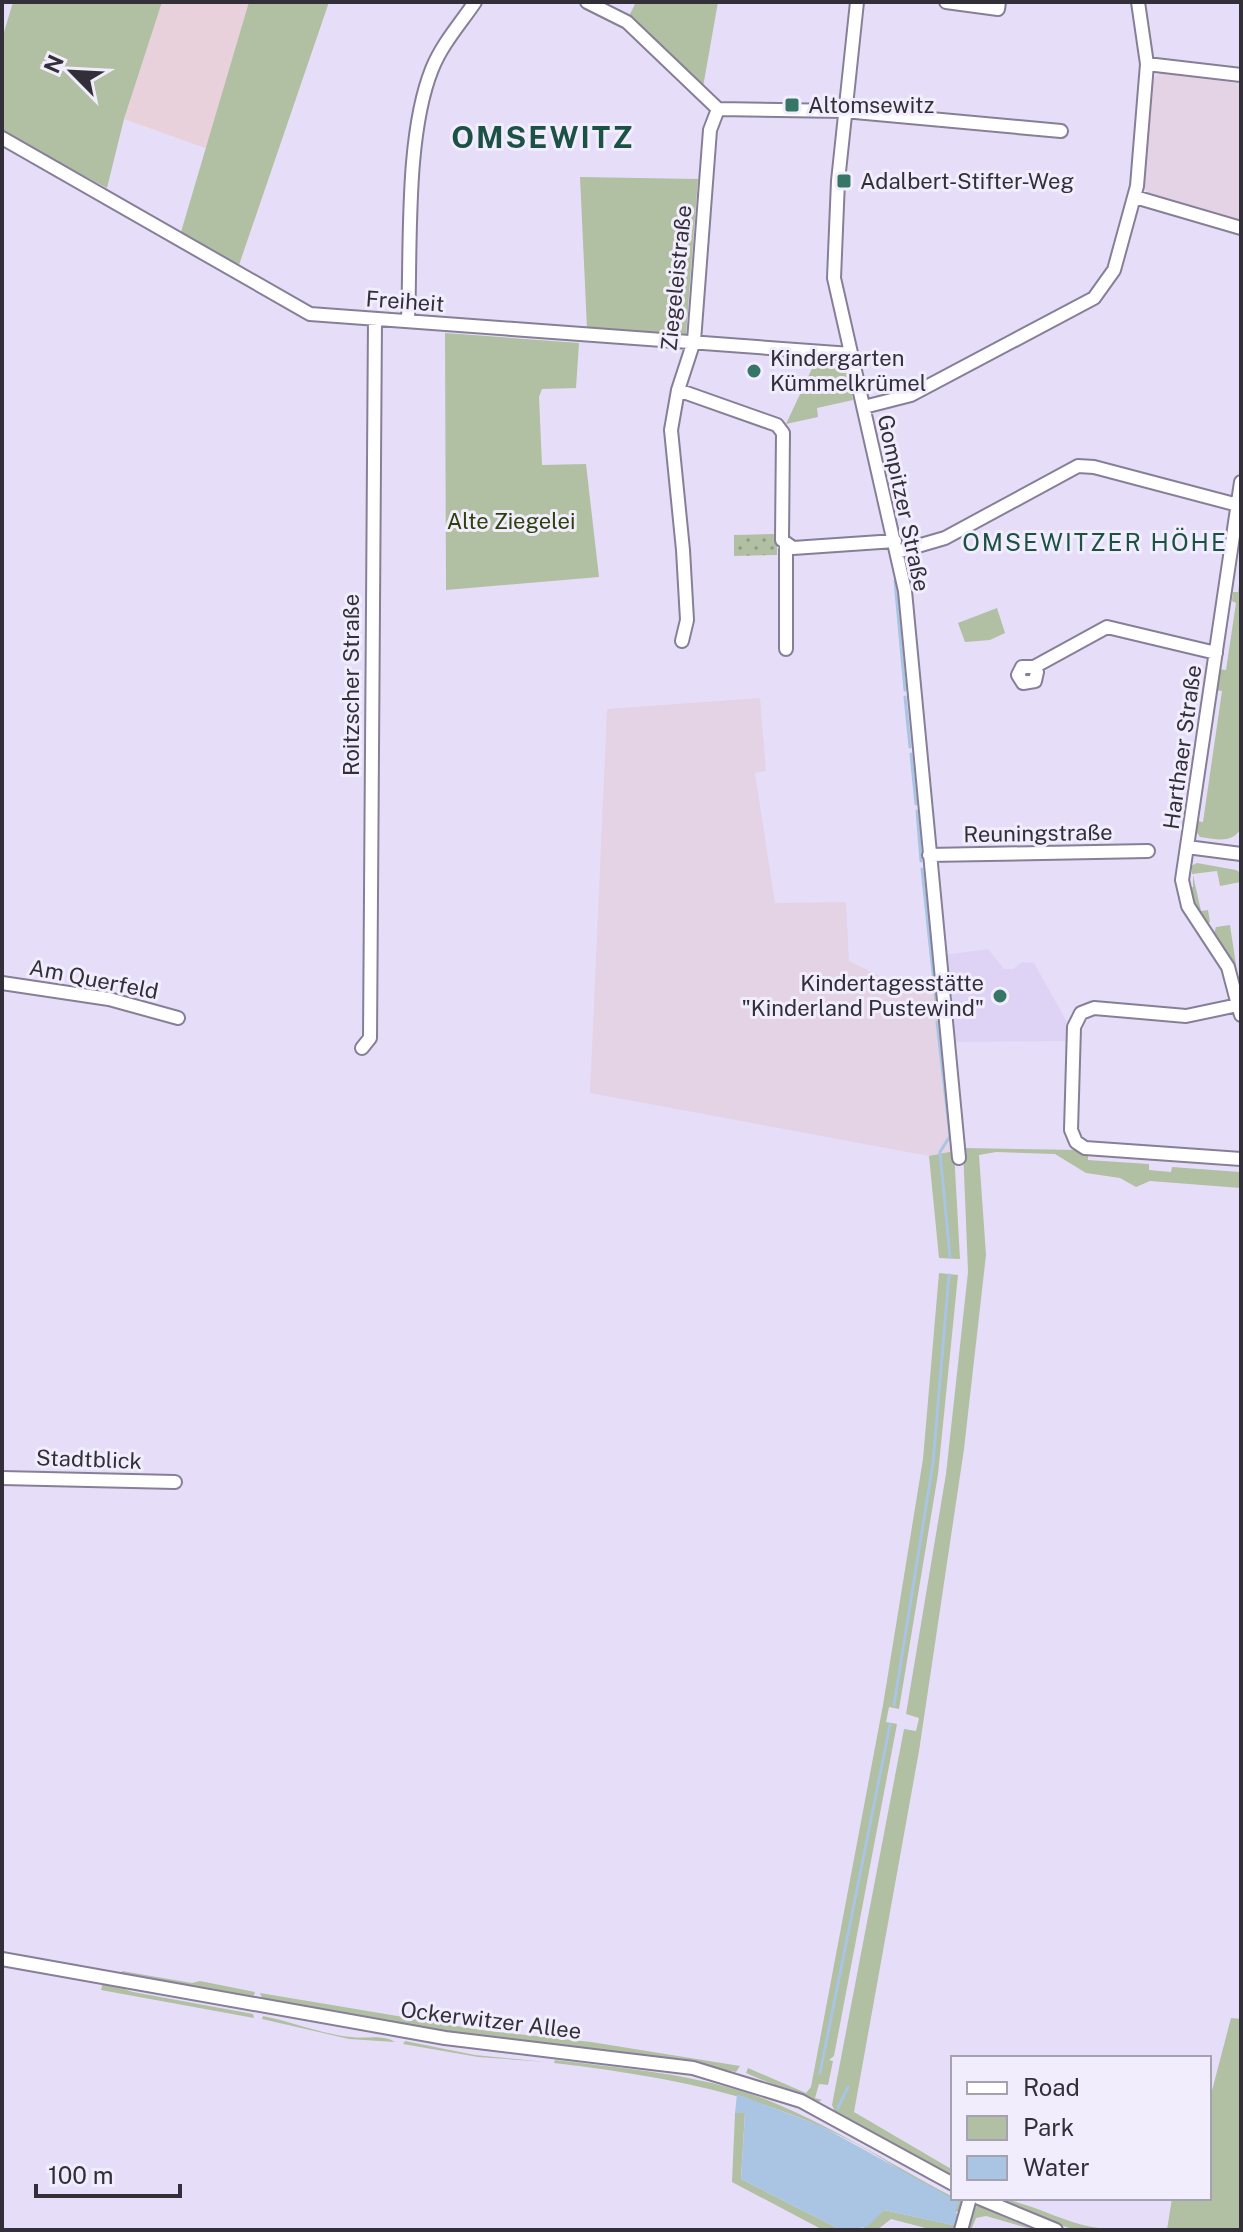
<svg xmlns="http://www.w3.org/2000/svg" width="1243" height="2232" viewBox="0 0 1243 2232" font-family="'Public Sans',sans-serif">
<style>
.commercial{fill:#e3d3e5}
.industrial{fill:#e9d1db}
.built{fill:#dfd3f5}
.green{fill:#b1bfa3}
.park{fill:url(#park-dots)}
.water{fill:#a9c5e3}
.lines{fill:none;stroke-linecap:round;stroke-linejoin:round}
.stream{stroke:#a9c5e3;stroke-width:3}
.minor-casing{stroke:#877f97;stroke-width:16}
.minor{stroke:#fff;stroke-width:12}
.poi-dot{fill:#357666;stroke:#f2edfd;stroke-width:3}
.labels{text-anchor:middle;stroke-width:6;stroke-linejoin:round;paint-order:stroke}
.poi-label{font-size:22px;fill:#332f39;stroke:#f2edfd;text-anchor:start}
.street-label{font-size:22px;fill:#332f39;stroke:#f2edfd}
.park-label{font-size:22px;fill:#2d410b;stroke:#f2edfd}
.neighbourhood-label{font-size:24px;letter-spacing:2px;fill:#1c5145;stroke:#f2edfd}
.district-label{font-size:30px;font-weight:bold;letter-spacing:2px;fill:#1c5145;stroke:#f2edfd}
</style>
<defs>
<pattern id="park-dots" width="8" height="8" patternUnits="userSpaceOnUse" patternTransform="scale(2)"><rect width="8" height="8" fill="#b1bfa3"/><path d="M2 2h.1M6 6h.1" fill="none" stroke="#919c86" stroke-width="1.8" stroke-linecap="round"/></pattern>
</defs>
<rect width="100%" height="100%" fill="#e6def8"/>
<path class="commercial" d="M1162,72L1241,84V220L1150,193L1142,188L1152,79Z
M760,698L766,771L755,773L775,903L846,902L849,961L915,993L937,991L954,1151L929,1156L590,1093L607,709Z"/>
<path class="industrial" d="M162,2H249L208,149L124,119Z"/>
<path class="built" d="M988,949L1004,969H1013L1022,962L1034,963L1067,1022L1066,1041L954,1042L944,955Z"/>
<path class="green" d="M13,2H162L124,119L107,188L2,132V39Z
M249,2H329L239,265L181,232Z
M636,2H718L703,87L629,16Z
M580,177L698,179L686,334L587,328Z
M445,333L579,343L576,388L542,389L539,397L542,465L586,464L599,577L446,590Z
M816,360L840,362L846,368L853,400L817,408L818,417L786,424Z
M1241,571V829C1231,844 1216,839 1200,837L1196,831L1197,821L1203,822L1222,691L1215,690L1218,669L1226,670L1236,603L1232,601L1233,592H1238Z
M997,608L1005,633L990,640L965,642L958,623Z
M1197,863L1236,870L1241,873V882L1220,886L1217,871L1192,874L1191,866Z
M1193,875L1201,911L1208,910L1210,922L1207,924L1192,905L1186,888L1193,887Z
M1230,925L1241,998L1232,965L1214,933L1216,927Z
M963,1148L1080,1150L1088,1152V1160L1149,1164V1170L1171,1172L1172,1167L1240,1172L1241,1164V1188L1150,1181L1136,1187L1120,1178L1086,1173L1055,1154L996,1152L979,1155L986,1255L964,1449L919,1751L854,2112L953,2170V2179L835,2112L832,2105L904,1729L916,1731L919,1718L906,1714L946,1474L968,1272Z
M954,1151L960,1259L939,1258L929,1156Z
M939,1273L958,1275L938,1474L899,1709L889,1707L886,1722L897,1724L834,2056L829,2060L833,2061L828,2085L819,2084L815,2098L822,2100L816,2103L746,2073L748,2068L806,2093L811,2087L883,1705L923,1459Z
M122,1971L192,1983L200,1981L255,1992L253,1998L122,1974Z
M103,1982L133,1992L253,2014L254,2018L101,1990Z
M260,1993L481,2030L591,2042L740,2066L736,2072L731,2071L590,2048L480,2038L263,2000Z
M263,2016C293,2022 321,2034 351,2037C366,2039 383,2034 395,2042L349,2039L262,2019Z
M1231,2018L1241,2019V2230H1167L1172,2198H1209V2102Z
M405,2041L475,2055L546,2062L478,2057L403,2044Z
M555,2060C628,2069 703,2074 772,2102C838,2129 900,2170 961,2201L963,2211L955,2212C932,2195 910,2176 886,2161C783,2097 672,2077 554,2063Z
M745,2112L741,2179L841,2230H823L732,2182L735,2113Z
M989,2198C1032,2198 1072,2232 1116,2228H1069Z
M978,2205L1034,2230L986,2216L976,2218L971,2230H965L971,2211Z
M884,2210L957,2226L959,2230H933L891,2219L877,2230H861Z"/>
<path class="park" d="M777,534V555L734,556V535Z"/>
<path class="water" d="M737,2094L821,2126L959,2202L955,2212L961,2216L957,2226L884,2210L867,2227L841,2230L741,2179L745,2113H735Z"/>
<g class="lines">
<path class="stream" d="M895,581L905,690
M905,697L910,747
M911,754L916,804
M917,811L921,861
M922,869L936,1002
M937,1022L950,1136L940,1152L950,1257
M894,1705L933,1463L949,1275
M820,2073L890,1725
M838,2108L848,2087"/>
<g class="minor-casing">
<path id="minor" d="M587,2L627,22L718,109L844,111L1061,131
M857,2L838,181L834,278L905,591L959,1158
M946,2L998,9L999,2
M1147,64L1241,75
M2,138L310,314L851,354
M1135,197L1241,228
M408,321C411,248 405,136 432,69C442,44 460,24 475,2
M678,390L777,425L783,433L782,540L793,548L895,541
M864,407L911,395L1094,298L1114,270L1137,186L1147,64L1138,2
M786,545V649
M897,552L945,538L1078,466L1094,467L1238,505
M682,641L687,620L683,550L671,430L678,390L694,341L710,130L718,109
M1034,667L1037,672L1035,681L1023,683L1018,675L1022,667H1034L1107,627L1216,653
M1187,847L1241,854
M929,855L1148,851
M2,983L109,999L178,1018
M1238,1005L1228,967L1188,906L1182,880L1241,482
M1241,1015L1238,1005L1186,1016L1094,1008L1081,1013L1074,1027L1071,1130L1076,1142L1085,1148L1241,1159
M362,1048L370,1038L375,319
M2,1478L175,1482
M2,1959L445,2038L693,2068L801,2101L953,2184
M979,2198L1056,2230
M961,2230L970,2198"/>
</g>
<use href="#minor" class="minor"/>
</g>
<g class="poi-dot">
<rect x="784" y="97" width="16" height="16" rx="4"/>
<rect x="836" y="173" width="16" height="16" rx="4"/>
<circle cx="754" cy="371" r="8"/>
<circle cx="1000" cy="996" r="8"/>
</g>
<g class="labels">
<g class="poi-label">
<text x="808" y="113">Altomsewitz</text>
<text x="860" y="189">Adalbert-Stifter-Weg</text>
<text x="770" y="366">Kindergarten<tspan x="770" dy="25">Kümmelkrümel</tspan></text>
<text x="984" y="991" text-anchor="end">Kindertagesstätte<tspan x="984" dy="25">"Kinderland Pustewind"</tspan></text>
</g>
<g class="street-label">
<text transform="translate(676 278) rotate(-84)" y="8">Ziegeleistraße</text>
<text transform="translate(405 301) rotate(4)" y="8">Freiheit</text>
<text transform="translate(904 503) rotate(78)" y="8">Gompitzer Straße</text>
<text transform="translate(351 685) rotate(-90)" y="8">Roitzscher Straße</text>
<text transform="translate(1182 747) rotate(-82)" y="8">Harthaer Straße</text>
<text transform="translate(1038 833) rotate(-1)" y="8">Reuningstraße</text>
<text transform="translate(94 979) rotate(11)" y="8">Am Querfeld</text>
<text transform="translate(89 1459) rotate(2)" y="8">Stadtblick</text>
<text transform="translate(491 2020) rotate(7)" y="8">Ockerwitzer Allee</text>
</g>
<g class="park-label">
<text x="511" y="529">Alte Ziegelei</text>
</g>
<g class="neighbourhood-label">
<text x="1095" y="551">OMSEWITZER HÖHE</text>
</g>
<g class="district-label">
<text x="543" y="148">OMSEWITZ</text>
</g>
</g>
<rect width="1243" height="2232" fill="none" stroke="#332f39" stroke-width="8"/>
<rect x="951" y="2056" width="260" height="144" fill="#f2edfd" stroke="#a6a1af" stroke-width="2"/>
<rect x="967" y="2082" width="40" height="12" fill="#ffffff" stroke="#a6a1af" stroke-width="2"/>
<text x="1023" y="2096" font-size="24" fill="#332f39">Road</text>
<rect x="967" y="2116" width="40" height="24" fill="#b1bfa3" stroke="#a6a1af" stroke-width="2"/>
<text x="1023" y="2136" font-size="24" fill="#332f39">Park</text>
<rect x="967" y="2156" width="40" height="24" fill="#a9c5e3" stroke="#a6a1af" stroke-width="2"/>
<text x="1023" y="2176" font-size="24" fill="#332f39">Water</text>
<g transform="translate(72 72) rotate(294)" stroke="#f2edfd" stroke-width="6" paint-order="stroke">
<path d="M0-6L14 30L0 20L-14 30Z" fill="#332f39"/>
<text y="-12" font-size="22" font-weight="bold" text-anchor="middle" fill="#332f39">N</text>
</g>
<path d="M36 2184v12h144v-12" fill="none" stroke="#332f39" stroke-width="4"/>
<text x="48" y="2184" font-size="24" fill="#332f39" stroke="#f2edfd" stroke-width="6" paint-order="stroke">100 m</text>
</svg>
